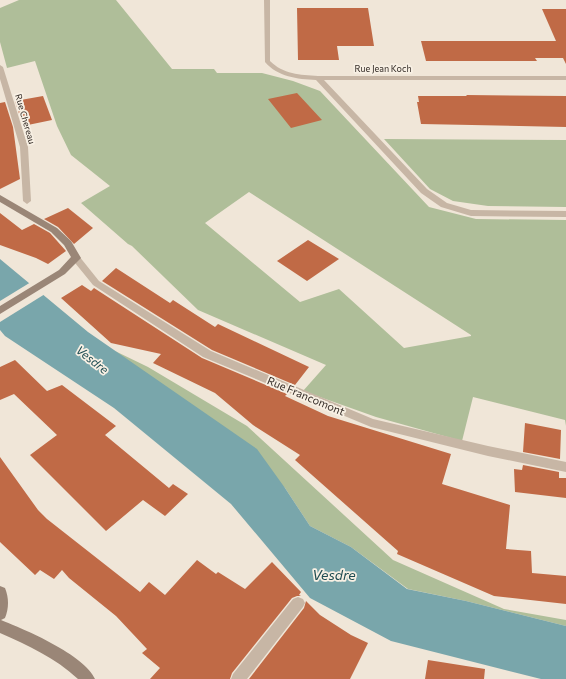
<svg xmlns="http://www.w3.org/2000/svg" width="566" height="679" viewBox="0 0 566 679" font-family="Commissioner,sans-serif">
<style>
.green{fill:#afbe99;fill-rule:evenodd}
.water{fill:#79a6ab}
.pier{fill:#f0e6d8}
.building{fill:#c06a46}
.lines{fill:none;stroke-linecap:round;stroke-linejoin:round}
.street{fill:#c7b6a5;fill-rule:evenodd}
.secondary{fill:#9a8677;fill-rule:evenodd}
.labels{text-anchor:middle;stroke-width:3.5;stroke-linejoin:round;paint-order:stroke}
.far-street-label{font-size:9px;fill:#332b26;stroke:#f8f0e4}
.street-label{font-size:11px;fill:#332b26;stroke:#f8f0e4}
.water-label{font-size:12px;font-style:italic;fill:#1e4c52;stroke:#f8f0e4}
.near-water-label{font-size:14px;font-style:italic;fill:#1e4c52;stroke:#f8f0e4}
</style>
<rect width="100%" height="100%" fill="#f0e6d8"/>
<path class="green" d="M19,0H116L172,69H214L217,73H262L293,81L320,91L429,207L476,219L566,220V426L565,420L473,397L462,441L376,417L303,391L326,365L198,310L132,246L128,244L81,203L110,186L71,155L57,126L35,61L7,68L0,42V8ZM249,192L471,335V336L404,348L339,289L300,302L205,223Z
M384,139L566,140V207L488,206L453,201L430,189Z
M115,351L148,367L247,426L393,560L504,609L566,620V626L466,601L408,589L351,547L310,526L285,488Z"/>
<path class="water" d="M0,259L88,332L257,449L285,488L310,526L351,547L407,589L466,601L566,626V679H541L391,641L310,598L231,504L114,408L5,336L0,330Z"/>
<path class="pier" d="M31,282L45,294L0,322V301Z"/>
<path class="building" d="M297,8H368L374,46H337L339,60H298Z
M542,9H566V64L563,58H535L537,61H426L421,41H556Z
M297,93L322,120L291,128L268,99Z
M466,95L566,96V127L421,124L417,102H419L418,96H467Z
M43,96L52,120L23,126L15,101Z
M5,102L13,127L20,179L0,189V103Z
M68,208L93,228L74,244L58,227L44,219Z
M0,213L22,230L34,224L50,233L66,251L48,264L36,258L0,245Z
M308,240L339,259L307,281L277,261Z
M116,268L170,303L173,300L215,327L218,324L309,367L295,385L212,350L102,281Z
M82,285L91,291L94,288L202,358L287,394L285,396L328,416L451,454L442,484L510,505L506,549L531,551L532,573L566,576V604L494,596L397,554L398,551L295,460L300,455L253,425L215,393L153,363L161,354L111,343L61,298Z
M15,360L47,391L62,385L116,426L105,435L169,488L173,484L188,494L165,516L143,500L106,531L30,455L57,435L14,394L0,400V367Z
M525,423L561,430L560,459L523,452Z
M0,457L38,510L47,519L140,592L149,582L165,595L197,560L216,574L218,572L245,589L272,562L301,592L299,595L301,596H297L292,598L232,673L230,679H150L160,668L142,653L147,649L116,616L69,578L62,570L54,579L40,570L35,575L0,542Z
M523,465L559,472V478H566V498L515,492L514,469L522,470Z
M306,601L320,615L351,635L368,643L350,679H249L304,608Z
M428,660L485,669L484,679H425Z"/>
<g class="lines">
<path class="street" d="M264,0H270V61C283,74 300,75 318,76H566V80H324L427,189L447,203L471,210L566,211V217L471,216L441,207L421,193L316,80C297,79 278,77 265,62Z
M0,65L3,67L28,147L31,201L27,204L23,201L20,147L0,79Z
M76,255L79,256L99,281L211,351L373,419L488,446L566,462V472L488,456L371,427L203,357L93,285L71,258Z
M298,597L303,599L305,603L303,607L247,679H231L233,674L293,599Z"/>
<path class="secondary" d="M0,195L57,228L71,241L81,258L65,274L0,314V306L59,270L71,257L64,245L51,232L0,202Z
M0,586L5,588C9,598 9,608 5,618L1,620C24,629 85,655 95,679H78C54,657 29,646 0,633Z"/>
</g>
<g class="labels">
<g class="far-street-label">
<text x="383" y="72">Rue Jean Koch</text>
<text transform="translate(25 119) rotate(74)" y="3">Rue Chereau</text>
</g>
<g class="street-label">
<text transform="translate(306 396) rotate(23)" y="4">Rue Francomont</text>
</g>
<g class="water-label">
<text transform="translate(92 360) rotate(38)" y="4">Vesdre</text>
</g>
<g class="near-water-label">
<text x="334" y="580">Vesdre</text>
</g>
</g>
</svg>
